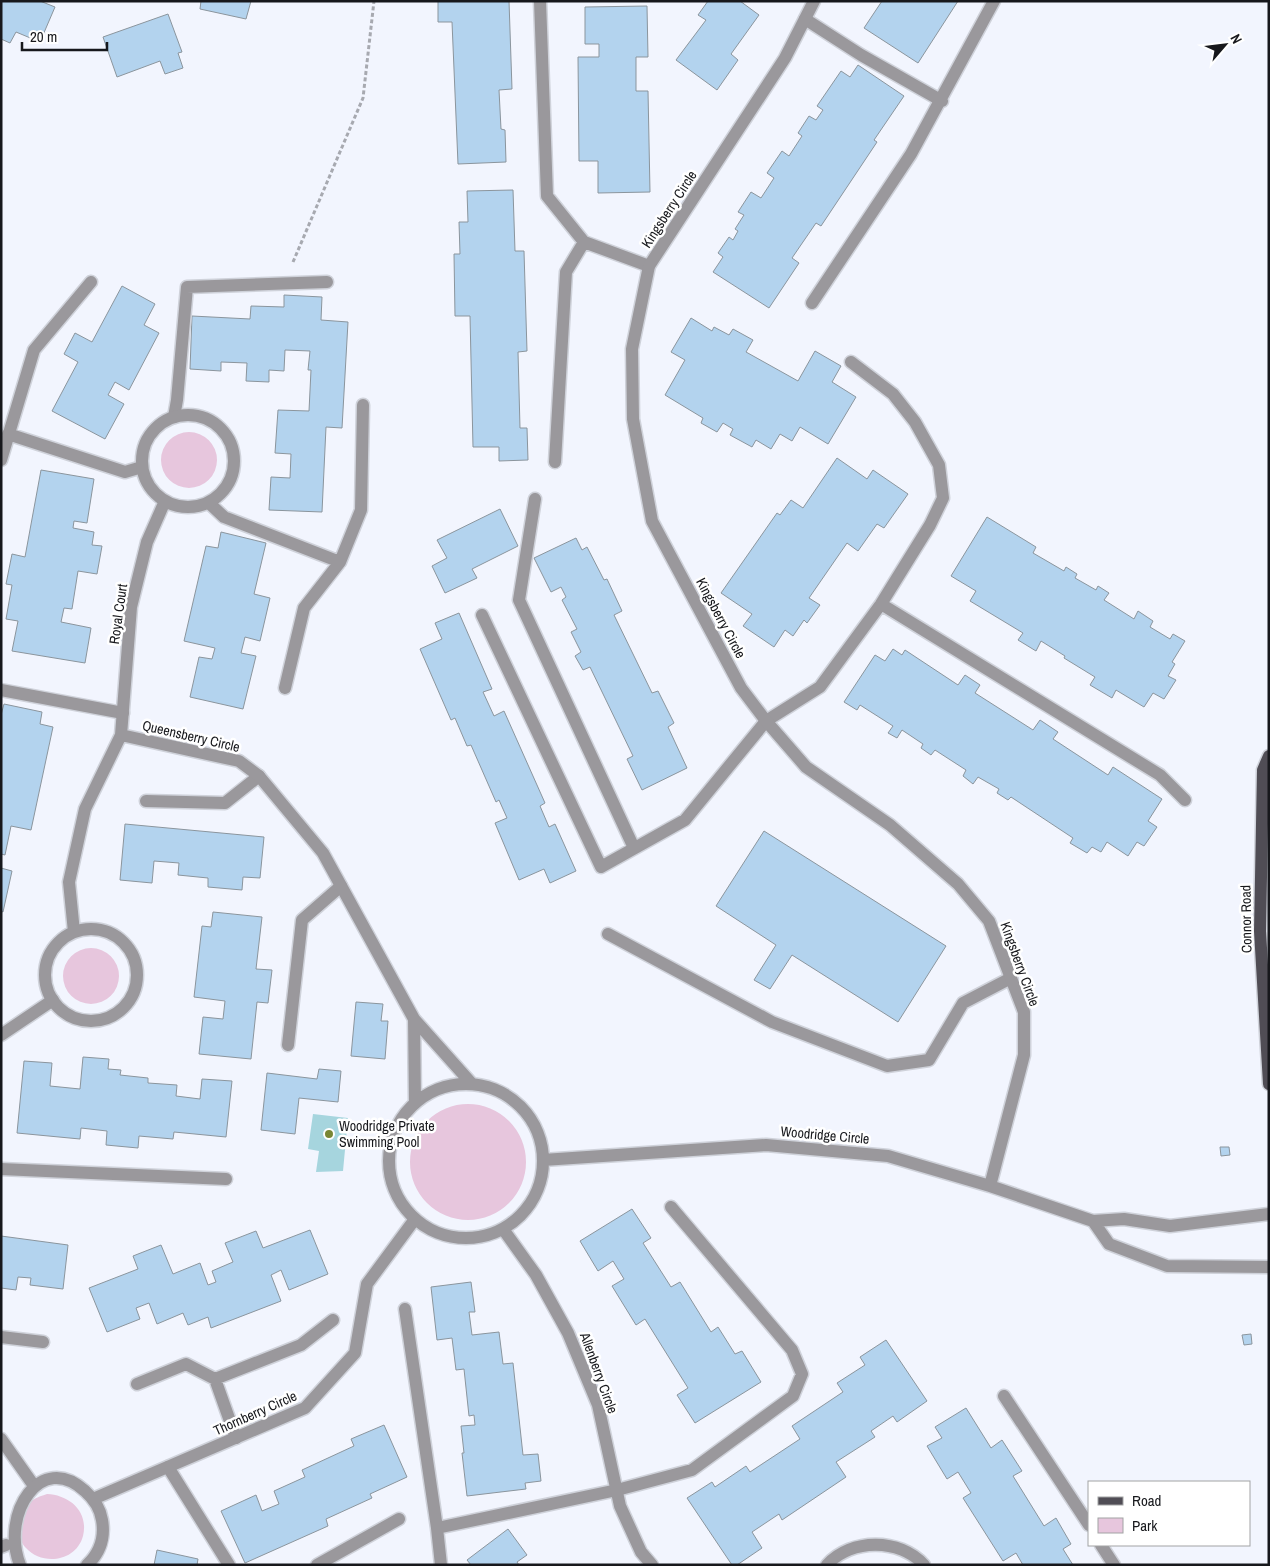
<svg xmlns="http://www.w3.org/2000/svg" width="1270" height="1566" viewBox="0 0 1270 1566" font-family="'Archivo Narrow',sans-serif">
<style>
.green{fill:#e7c6dd}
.water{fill:#a6d5de}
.building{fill:#b3d3ee;stroke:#8b959d}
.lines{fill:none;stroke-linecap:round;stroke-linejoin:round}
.service-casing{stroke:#cfd2da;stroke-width:15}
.minor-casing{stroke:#cfd2da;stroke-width:15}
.primary-casing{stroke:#cfd2da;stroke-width:15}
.path{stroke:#a7a9b0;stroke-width:3;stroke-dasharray:4 2.5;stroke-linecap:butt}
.service{stroke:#9a989c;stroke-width:12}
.minor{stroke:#9a989c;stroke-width:12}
.primary{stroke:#504d55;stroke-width:12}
.poi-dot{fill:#798634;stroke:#fff;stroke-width:2}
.labels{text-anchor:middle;stroke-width:5;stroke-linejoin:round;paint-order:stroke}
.street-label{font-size:14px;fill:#17181c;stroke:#fff}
.poi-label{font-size:14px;fill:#17181c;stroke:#fff;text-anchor:start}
</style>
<rect width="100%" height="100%" fill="#f2f5fe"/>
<path class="green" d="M161 460a28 28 0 1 1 56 0a28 28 0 1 1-56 0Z
M63 976a28 28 0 1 1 56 0a28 28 0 1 1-56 0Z
M410 1162a58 58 0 1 1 116 0a58 58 0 1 1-116 0Z
M47,1494C69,1495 89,1511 83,1536C76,1562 42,1566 26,1548C23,1545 19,1539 19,1534C19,1529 23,1521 24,1516C28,1501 32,1499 47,1494Z"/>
<path class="water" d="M313,1114L348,1118L343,1171L316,1172L319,1151L308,1149Z"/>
<path class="building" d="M1,1H40L55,7L40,42L16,32L10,43L1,39Z
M201,1H251L246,19L200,9Z
M438,1H509L512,89L499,90L501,129L505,130L506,162L458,164L452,22H438Z
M708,1H740L759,15L731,54L738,60L717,90L676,60L706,20L698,15Z
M882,1H958L918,63L864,28Z
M647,6L648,57H636V91H648L650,192L598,193V161H579L578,57H599V44H585V7Z
M168,14L182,52L178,53L183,68L165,74L160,61L117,77L103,37Z
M858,65L904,96L874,140L877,142L821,226L816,223L792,258L799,263L769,308L713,272L723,257L718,253L729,237L733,240L738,231L735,229L744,215L738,212L751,192L761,198L774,178L767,173L782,151L789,156L802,136L798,133L809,116L816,120L823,110L817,106L841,71L850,77Z
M513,190L515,251H524L527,351L518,352L520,428H527L528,460L499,461V447H473L470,316H455L454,254H460L459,222H468L467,191Z
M122,286L155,304L144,325L159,333L129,390L115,382L108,395L124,404L105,439L52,411L78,362L64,354L75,333L92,342Z
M284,295L322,297L321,320L348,322L342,428L326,427L322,512L269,510L271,477L290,478L291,454L275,453L278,410L309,411L311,370H308L310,351L285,350L284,371L269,370V382L246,381L247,363L221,362V371L190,369L192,316L250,319L251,306L284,307Z
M691,318L712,331L714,327L729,335L733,329L753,340L746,352L798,381L815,351L841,366L832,382L856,397L828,444L800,427L792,441L780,434L771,449L756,440L752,447L730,435L733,429L723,423L717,432L701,423L703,418L665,395L685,360L671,352Z
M837,458L867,479L873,470L908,494L884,528L877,524L858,551L847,543L809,598L820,605L807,623L804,620L793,636L785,630L774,647L743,626L752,614L721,593L777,513L780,515L791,500L803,508Z
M41,470L94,479L87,523L74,521L73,528L94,532L92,545L102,546L97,574L78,571L72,609L64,608L61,622L91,628L85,663L12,651L18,621L6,619L12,585L6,584L12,554L25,557Z
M500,509L518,546L472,569L477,578L445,593L432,566L447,558L437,540Z
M987,517L1036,547L1033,553L1064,571L1066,567L1077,574L1075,578L1096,590L1098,586L1109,593L1104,600L1134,619L1138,611L1153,621L1150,627L1170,639L1173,634L1185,641L1172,662L1175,664L1168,676L1176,680L1164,699L1153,693L1144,707L1116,690L1112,698L1090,685L1095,677L1064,658L1065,656L1041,641L1036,651L1018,640L1023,633L970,601L976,591L951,576Z
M221,532L266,543L254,594L270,598L260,641L245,637L241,653L256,656L243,709L190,697L199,657L212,659L215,648L184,641L206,546L218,548Z
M576,538L582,550L587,547L604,580L607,579L622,611L614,615L652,693L658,691L674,723L668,727L687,768L642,790L627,759L633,756L590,667L583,670L575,656L581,652L571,632L577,629L562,600L566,597L561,587L551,592L534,558Z
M459,613L492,689L483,692L494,716L504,711L545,803L540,806L549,827L555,824L576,871L550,883L544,869L519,880L495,823L507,818L499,800L496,802L471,745L467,746L455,718L451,720L420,649L442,639L435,623Z
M893,649L902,655L905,650L958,685L965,675L980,685L975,693L1033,730L1040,720L1058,732L1053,739L1108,775L1113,767L1162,799L1148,821L1157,827L1144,846L1137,842L1128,856L1107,842L1101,852L1092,847L1087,853L1070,843L1073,838L1011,797L1008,800L997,793L999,789L978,777L973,784L963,776L966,770L935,750L931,755L921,748L923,744L902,730L897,738L888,733L893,726L860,705L857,710L844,702L875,655L885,661Z
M4,704L42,712L40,724L53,727L31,830L11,826L5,855L1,854V715Z
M125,824L264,837L260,878L243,877L242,890L208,887V878L178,875L179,863L154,861L152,883L120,880Z
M764,831L946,946L898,1022L792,955L770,989L754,980L776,945L716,906Z
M1,868L12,871L3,912L1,911Z
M213,912L262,917L256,969L272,970L268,1003L257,1002L251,1059L199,1054L203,1017L223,1019L225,1001L194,997L202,926L211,927Z
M356,1002L383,1004L381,1021H388L385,1059L351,1056Z
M83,1057L109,1059L108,1069L121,1070L120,1075L148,1078V1083L177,1085L176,1096L200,1099L202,1079L232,1081L226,1137L174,1132L173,1139L139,1136L138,1148L106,1145L107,1131L81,1128L80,1139L17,1133L24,1061L52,1063L50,1086L80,1089Z
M319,1069L341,1071L338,1102L299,1098L295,1134L261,1130L267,1073L317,1079Z
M1220,1147H1229L1230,1155L1221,1156Z
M632,1209L651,1238L643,1243L671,1287L680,1282L711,1332L718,1327L735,1354L742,1351L761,1382L695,1423L677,1395L688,1388L645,1319L636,1325L612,1286L624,1279L613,1261L598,1271L580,1241Z
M310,1230L328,1274L289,1290L281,1270L271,1275L281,1301L211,1328L208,1317L188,1325L183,1313L157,1324L149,1303L136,1308L140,1319L107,1332L89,1288L138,1269L133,1256L161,1245L173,1274L200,1263L208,1285L216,1282L212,1271L233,1262L225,1243L256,1231L263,1248Z
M1,1236L68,1245L63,1289L30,1285L31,1278L18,1277L16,1290L1,1288Z
M471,1282L475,1312H469L472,1335L499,1332L503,1364L513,1363L523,1455L538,1454L541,1481L525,1483L526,1489L467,1496L462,1453H464L461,1426L475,1425L474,1415L469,1416L464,1369L456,1370L452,1338L437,1340L431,1287Z
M1251,1334L1252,1344L1244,1345L1242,1335Z
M886,1340L927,1401L897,1422L893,1416L871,1431L875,1437L836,1462L846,1477L782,1520L779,1514L752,1532L762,1548L737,1565H732L687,1498L712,1482L715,1487L746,1466L750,1472L800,1439L792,1426L843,1392L837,1383L865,1365L860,1357Z
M966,1408L991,1448L1002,1440L1022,1471L1013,1476L1044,1526L1056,1518L1071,1544L1063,1549L1073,1565H1023L1016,1553L1003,1561L963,1498L971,1493L958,1472L947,1479L927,1446L942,1438L935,1427Z
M384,1425L407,1477L370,1494L372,1498L326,1519L328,1526L245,1563L221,1511L256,1495L262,1511L279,1504L274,1491L305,1477L302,1470L354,1446L351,1439Z
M508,1529L527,1555L517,1562L519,1565H471L467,1560Z
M157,1550L198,1559L197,1565H154Z"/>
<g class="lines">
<g class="service-casing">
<path id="service" d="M540,1L547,196L584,242L566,272L555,462
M805,19L861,55L942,101
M584,242L649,266
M812,303L911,154L994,1
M174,417L177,400L187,287L327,282
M8,434L125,472L142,467
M1,460L34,350L91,282
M535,499L519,600L634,848
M209,503L224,517L340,562
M881,604L1160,775L1185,800
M482,615L601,867L685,820L766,721L820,687L881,604L930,525L943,498L939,465L915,422L893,394L851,362
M285,688L304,608L340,562L361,510L363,405
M1,690L123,713
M146,801L225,803L259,776
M608,934L772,1022L887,1066L929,1060L963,1003L1011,978
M1,1035L53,1000
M288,1045L302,920L341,886
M1,1169L226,1179
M405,1309L437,1528L617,1490L692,1470L793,1396L802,1374L792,1350L671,1207
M1,1337L43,1342
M215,1379L236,1438
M137,1384L186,1364L215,1379L301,1345L333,1320
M1004,1396L1089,1525
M1,1439L32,1483
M168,1467L229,1565
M437,1528L441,1565
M1101,1545L1114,1565
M1,1547L6,1545
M317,1565L399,1519"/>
</g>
<g class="minor-casing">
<path id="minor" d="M814,1L785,58L649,266L632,349L633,419L652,521L741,688L766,721L806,767L890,825L958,884L989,921L1024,1012V1055L990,1186
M142 461a46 46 0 1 1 92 0a46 46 0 1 1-92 0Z
M121,735L239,761L259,776L323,853L414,1019L472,1084
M45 975a46 46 0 1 1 92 0a46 46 0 1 1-92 0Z
M74,932L69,882L85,809L121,735L131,607L147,542L165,501
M414,1019L415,1103
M389 1161a77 77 0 1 1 154 0a77 77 0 1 1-154 0Z
M543,1160L766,1145L888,1156L990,1186L1093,1221L1124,1219L1170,1226L1269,1214
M1093,1221L1109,1244L1167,1266L1269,1267
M503,1229L536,1275L568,1333L598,1405L620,1506L641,1552L652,1565
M93,1499L305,1408L355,1353L367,1284L415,1219
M20,1565C0,1514 41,1450 85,1491C94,1499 100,1507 102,1520C105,1537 100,1553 87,1565
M827,1565C851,1538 900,1538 924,1565"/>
</g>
<g class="primary-casing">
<path id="primary" d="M1269,756L1263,770L1260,931L1269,1084"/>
</g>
<path class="path" d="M293,262L363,98L374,1"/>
<use href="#service" class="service"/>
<use href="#minor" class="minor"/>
<use href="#primary" class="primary"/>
</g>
<circle class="poi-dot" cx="329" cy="1134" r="5"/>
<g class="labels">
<g class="street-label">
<text transform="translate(669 209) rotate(-57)" y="5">Kingsberry Circle</text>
<text transform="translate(118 614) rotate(-82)" y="5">Royal Court</text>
<text transform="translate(721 618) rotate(62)" y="5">Kingsberry Circle</text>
<text transform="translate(191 736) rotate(13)" y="5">Queensberry Circle</text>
<text transform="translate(1246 919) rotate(-91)" y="5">Connor Road</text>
<text transform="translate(1020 964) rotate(70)" y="5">Kingsberry Circle</text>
<text transform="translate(825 1135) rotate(5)" y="5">Woodridge Circle</text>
<text transform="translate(599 1373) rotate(70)" y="5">Allenberry Circle</text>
<text transform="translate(255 1413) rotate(-24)" y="5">Thornberry Circle</text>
</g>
<g class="poi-label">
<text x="339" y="1131">Woodridge Private<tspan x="339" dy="16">Swimming Pool</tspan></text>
</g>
</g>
<rect width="1270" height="1566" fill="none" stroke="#17181c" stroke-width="5"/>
<rect x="1088" y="1481" width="162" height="65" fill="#ffffff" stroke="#a2a3a4"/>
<rect x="1098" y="1497" width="25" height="8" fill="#504d55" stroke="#a2a3a4"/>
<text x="1132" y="1506" font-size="15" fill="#17181c">Road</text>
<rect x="1098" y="1518" width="25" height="15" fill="#e7c6dd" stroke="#a2a3a4"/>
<text x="1132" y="1531" font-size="15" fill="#17181c">Park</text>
<g transform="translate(1225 45) rotate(62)" stroke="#ffffff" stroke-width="4" paint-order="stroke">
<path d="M0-4L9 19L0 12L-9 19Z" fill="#17181c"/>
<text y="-8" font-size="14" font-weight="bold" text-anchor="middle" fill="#17181c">N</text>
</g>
<path d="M22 42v8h85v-8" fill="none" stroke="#17181c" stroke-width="2.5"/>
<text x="30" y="42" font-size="15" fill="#17181c" stroke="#ffffff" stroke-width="4" paint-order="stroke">20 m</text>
</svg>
